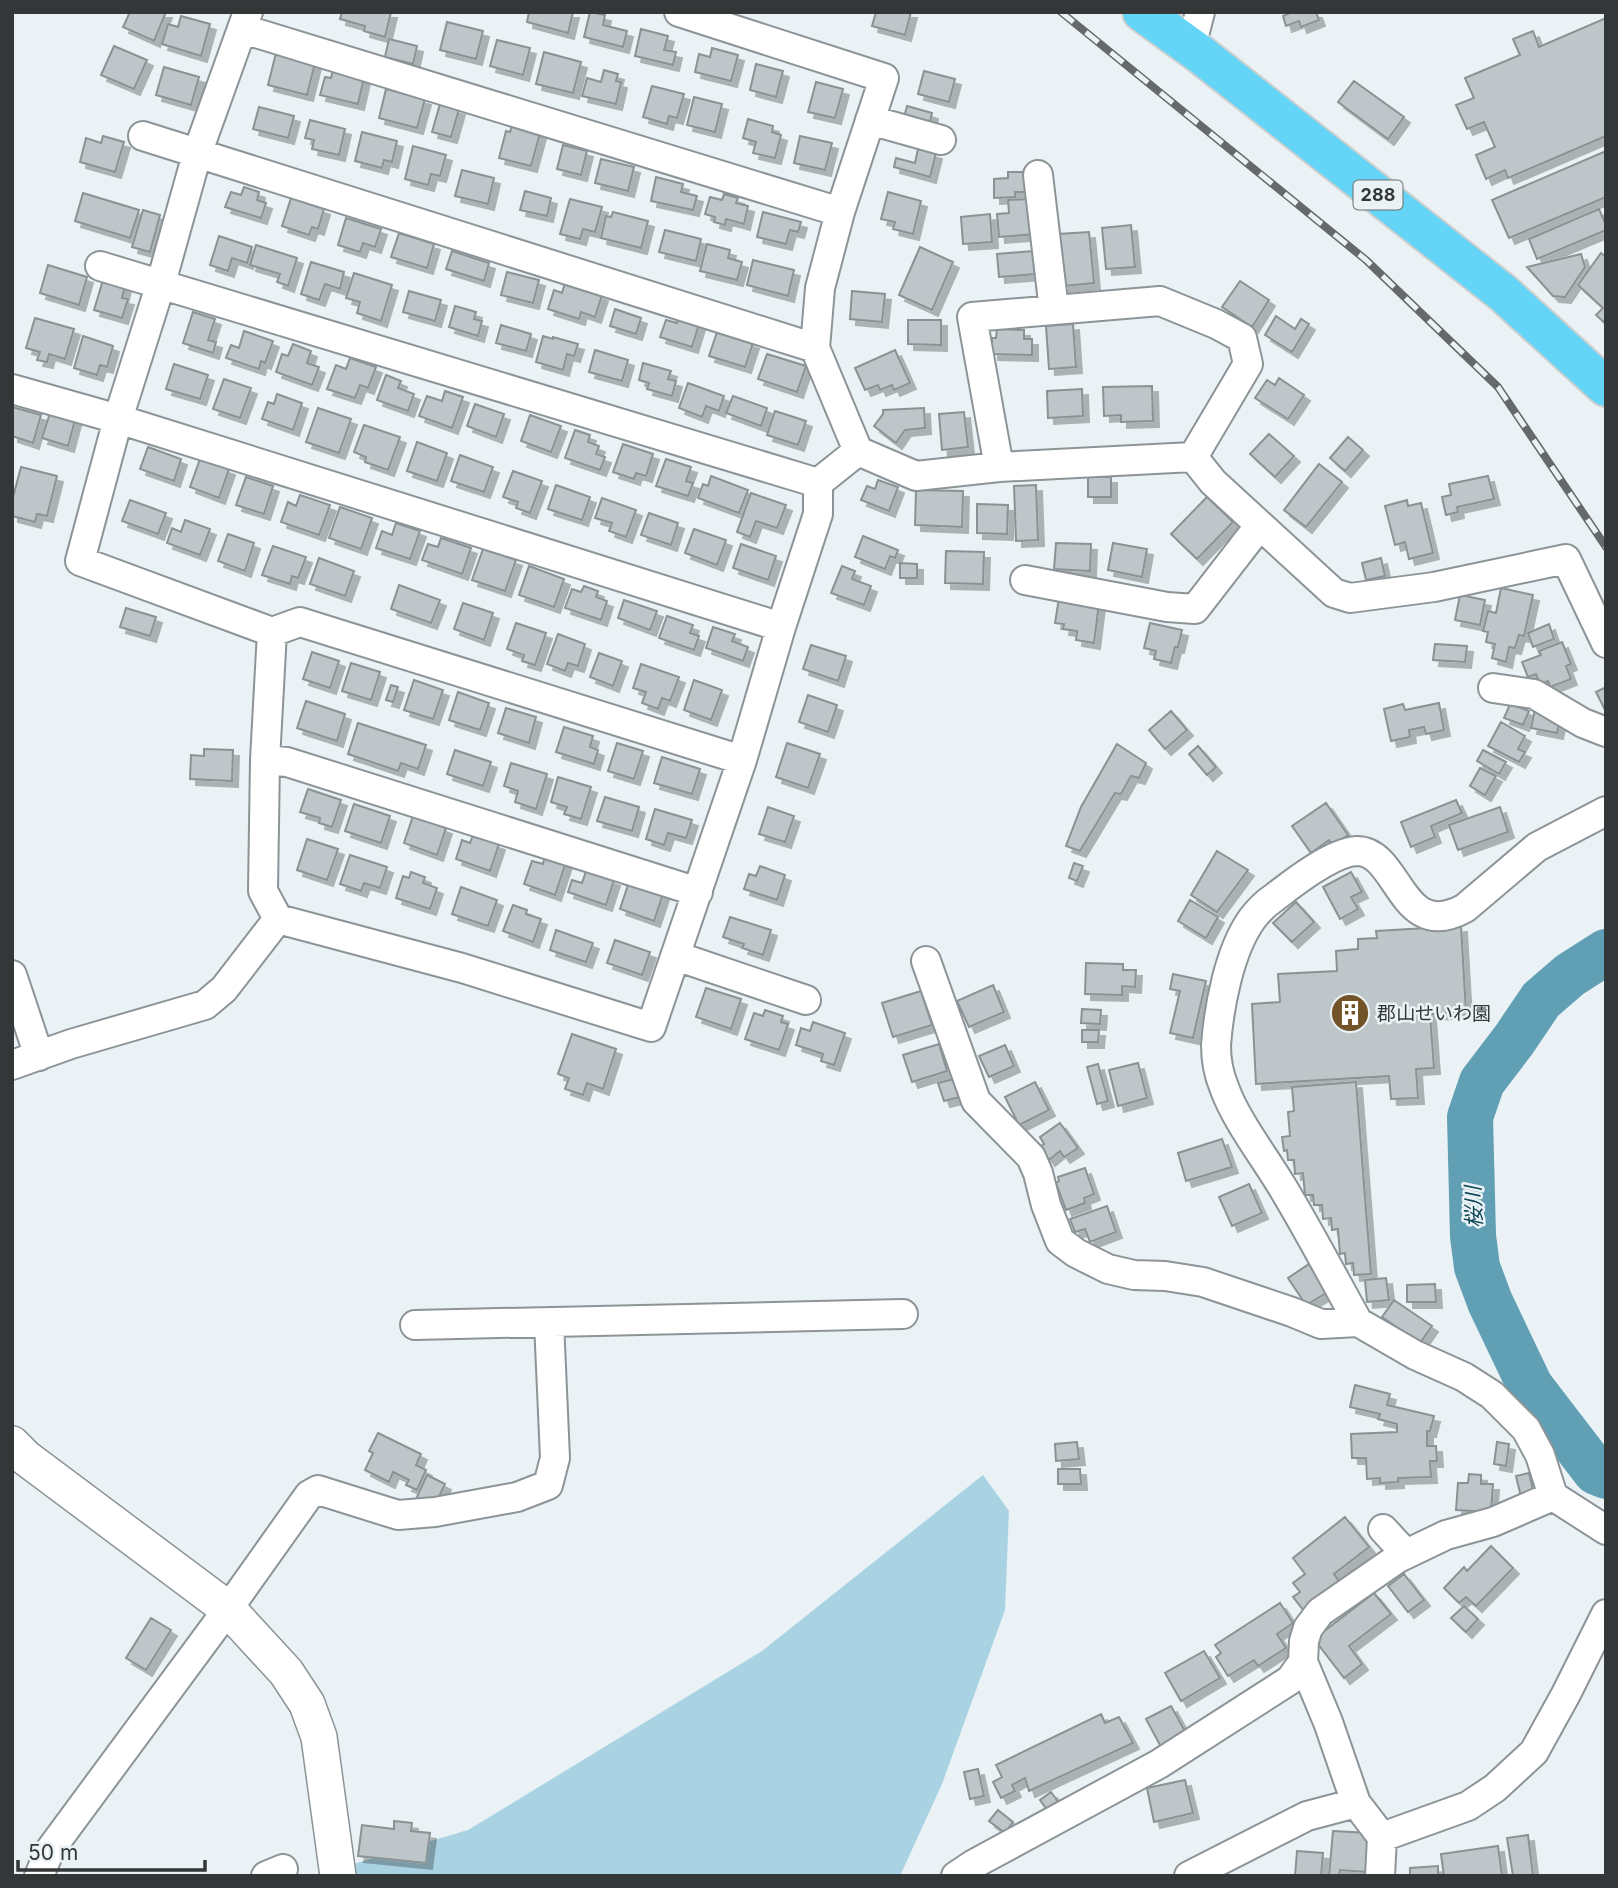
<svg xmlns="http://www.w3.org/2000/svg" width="1618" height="1888" viewBox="0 0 1618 1888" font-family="Inter,'Noto Sans JP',sans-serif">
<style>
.green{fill:#a9d3e3}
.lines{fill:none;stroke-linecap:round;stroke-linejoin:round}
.river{stroke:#619fb5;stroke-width:46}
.building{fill:#bfc6c9;stroke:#8b9295;stroke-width:2;filter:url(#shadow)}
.minor-casing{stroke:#8d9497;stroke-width:32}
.tertiary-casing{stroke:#8d9497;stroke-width:38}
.trunk-casing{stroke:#cecfcf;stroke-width:42}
.minor{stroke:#fff;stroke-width:28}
.tertiary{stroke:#fff;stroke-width:35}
.trunk{stroke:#64d4f7;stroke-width:38}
.rail-casing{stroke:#65696b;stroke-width:8}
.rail{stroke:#eaf2f5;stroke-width:5;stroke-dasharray:16;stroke-linecap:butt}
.labels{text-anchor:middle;stroke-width:5;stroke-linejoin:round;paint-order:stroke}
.shield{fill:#eaf2f5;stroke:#6b6f71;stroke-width:2}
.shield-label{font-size:18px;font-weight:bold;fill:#343738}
.poi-label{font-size:19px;fill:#343738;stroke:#eaf2f5;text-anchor:start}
.water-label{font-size:21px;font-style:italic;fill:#0e4556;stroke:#eaf2f5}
</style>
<defs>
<filter id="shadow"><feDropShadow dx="6" dy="6" stdDeviation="0" flood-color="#0004"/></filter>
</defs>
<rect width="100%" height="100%" fill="#eaf2f5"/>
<path class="green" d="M983,1475L1009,1511L1005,1610L942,1784L900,1876H313L468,1830L762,1651Z"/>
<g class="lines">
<path class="river" d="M1606,952L1570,975L1541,1000L1514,1040L1482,1082L1470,1117L1473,1236L1477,1267L1490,1302L1530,1386L1596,1472L1606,1476"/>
</g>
<path class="building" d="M130,12H166L154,41L123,27Z
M342,12H391L385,37L364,31L365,26L340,19Z
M529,12H573L568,33L527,22Z
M590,12L605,15L603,25L627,31L623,47L584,37Z
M876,12H911L905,35L872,26Z
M1292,12H1316L1319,20L1301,27L1299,21L1286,26L1283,16Z
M181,16L210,24L201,56L162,44L168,24L178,27Z
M1606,18V136L1508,178L1505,170L1486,179L1476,155L1495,147L1484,122L1467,129L1456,105L1474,98L1465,78L1520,55L1513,39L1533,31L1539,47Z
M447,22L483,31L476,59L440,50Z
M641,29L668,36L664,50L676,52L673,65L635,56Z
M389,39L417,46L413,64L385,57Z
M497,40L530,48L523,75L490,66Z
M114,46L147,60L134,89L101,75Z
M712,48L738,55L731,81L695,72L699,54L710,57Z
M544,52L581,62L573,93L536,84Z
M276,53L315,63L307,95L268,85Z
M756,64L783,71L776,97L750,90Z
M164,67L199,77L191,105L156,95Z
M333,70L364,78L358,104L320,95L325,77L331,78Z
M604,70L618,74L616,81L621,82L616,104L582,96L587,78L601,82Z
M924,71L955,79L949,102L918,94Z
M1354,81L1404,117L1388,139L1338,102Z
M816,82L843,89L835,118L808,112Z
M652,86L684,94L677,118L669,116L667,124L643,117Z
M386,89L425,99L417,128L379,118Z
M694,97L722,104L715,132L687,125Z
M440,104L459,109L451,137L432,132Z
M907,106L932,113L929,127L903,121Z
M259,107L294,116L288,138L253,129Z
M748,119L773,126L772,132L781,135L775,158L753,153L756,142L743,138Z
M310,120L345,129L339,155L312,149L314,140L305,138Z
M512,126L540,133L531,166L499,158L506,131L510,132Z
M362,132L397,141L392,162L384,160L382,168L355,161Z
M103,136L124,142L115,172L80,162L86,138L101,143Z
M800,136L832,143L825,170L794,163Z
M563,145L587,151L581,175L557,169Z
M413,146L446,155L440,176L431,174L428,185L405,179Z
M918,149L936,153L930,177L894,167L896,158L915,163Z
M1606,151V197L1509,238L1492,200Z
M601,159L634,167L628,191L595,183Z
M462,170L494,178L488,204L455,196Z
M1008,172H1028L1029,192H1015V197L994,198V179L1008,178Z
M656,177L683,184L681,192L697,196L693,210L651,201Z
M244,187L259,192L257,200L266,203L261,218L225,207L231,192L241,195Z
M525,191L551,198L547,216L520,210Z
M888,192L921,201L913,234L893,229L895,222L881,219Z
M83,193L139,210L130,238L75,221Z
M724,194L738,198L736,203L748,206L744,224L726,219L725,225L714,222L715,217L705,214L710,197L722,200Z
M291,198L324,209L318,229L312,227L309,235L282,226Z
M570,199L602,207L595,232L583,229L580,239L560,234Z
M1031,199L1035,234L999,237L997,214L1009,213L1008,200Z
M1599,209L1606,225V230L1537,259L1529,239Z
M143,210L160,215L150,252L132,247Z
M613,212L648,221L641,248L601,238L606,216L611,217Z
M763,212L801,222L798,232L790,230L786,244L757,237Z
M990,214L992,242L963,244L961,217Z
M346,218L381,229L375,247L363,243L360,252L338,245Z
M1131,225L1135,267L1106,269L1102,228Z
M665,230L701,239L696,261L659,252Z
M1089,232L1094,283L1063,286L1058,234Z
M399,233L434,244L427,268L391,257Z
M219,236L252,247L247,263L232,258L228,271L210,265Z
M707,244L730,250L728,258L742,262L737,280L700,271Z
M256,245L297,258L288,286L277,282L280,274L250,265Z
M920,247L953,262L932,310L899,295Z
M452,251L489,263L484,281L446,269Z
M1033,251L1035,274L999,277L997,254Z
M1601,253L1606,257V324L1596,315L1603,308L1578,285Z
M1581,254L1585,267L1565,297L1553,296L1527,267Z
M753,260L794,270L788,296L747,285Z
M311,262L344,272L340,289L325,284L319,300L301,294Z
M48,265L87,277L79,305L40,293Z
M507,272L539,280L533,303L501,295Z
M354,273L392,285L381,321L357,313L360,302L346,298Z
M103,280L125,286L122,298L128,299L122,318L94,310Z
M1240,281L1269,300L1252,327L1222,307Z
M565,283L602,295L595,317L581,312L579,319L548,309L554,290L562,293Z
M409,291L441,300L435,321L403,312Z
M852,291L885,294L882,322L850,319Z
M455,306L476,312L474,319L482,321L478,336L449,327Z
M615,309L641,318L636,334L610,326Z
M193,312L215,319L208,340L216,342L213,353L183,343Z
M1276,316L1295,329L1301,319L1309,324L1292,352L1265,335Z
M679,317L699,324L692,347L660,337L666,320L677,323Z
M35,318L74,329L65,359L49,354L47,362L37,360L40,352L26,348Z
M908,320H941V345L908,344Z
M1073,324L1076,367L1049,369L1046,326Z
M501,325L531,334L526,351L496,343Z
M997,329L1024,330V339H1032V355L992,354V338H996Z
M244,331L273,341L265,363L261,361L259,369L226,358L231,345L239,348Z
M717,332L753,343L745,367L709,356Z
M83,336L113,346L107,367L100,365L97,375L74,368Z
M543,336L553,339V337L578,344L574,356L567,354L563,370L536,362Z
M293,344L311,351L307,363L319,367L312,385L276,372L282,354L288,356Z
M595,350L628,360L622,381L589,372Z
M895,350L910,383L894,390L892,385L880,390L878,385L865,390L855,368Z
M767,354L806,366L797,392L758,379Z
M350,358L376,367L368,388L360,385L355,398L327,389L336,365L346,369Z
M643,363L671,371L668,379L676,381L672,396L647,389L649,383L639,380Z
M174,364L208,375L200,399L166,389Z
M386,375L401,381L398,388L414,394L408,411L377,400Z
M1279,378L1304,395L1288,419L1255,398L1267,380L1275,385Z
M224,379L251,388L240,418L213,409Z
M688,383L724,396L719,411L706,406L702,417L679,408Z
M1152,386L1153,421L1121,422V415L1104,416L1103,387Z
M1082,389L1083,416L1048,418L1047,391Z
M445,391L463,397L452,428L419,416L427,396L442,401Z
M277,394L302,403L293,430L262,419L268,402L274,404Z
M733,396L767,408L761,426L726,413Z
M475,404L504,414L496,437L467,426Z
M12,407L41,415L33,443L12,436Z
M318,408L351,419L339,453L306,442Z
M924,408L925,428L905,430L896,443L874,426L883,414V410Z
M775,411L806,421L798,445L767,435Z
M964,412L968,447L942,450L939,414Z
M50,413L75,420L68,446L42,438Z
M530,415L561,426L551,452L521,441Z
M364,425L400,437L388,470L365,462L366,457L354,452Z
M575,430L590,435L588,442L599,446L596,454L605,457L600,470L565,458Z
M1269,434L1294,456L1275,477L1250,454Z
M1348,437L1363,450L1345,471L1330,458Z
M417,442L447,453L437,481L407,471Z
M623,444L653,454L646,476L636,473L634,479L613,472Z
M148,447L181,459L174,481L140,469Z
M460,455L493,467L484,492L451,481Z
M200,459L229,469L219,498L190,487Z
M666,459L691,467L686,481L693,483L688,496L656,486Z
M1319,464L1342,482L1306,527L1284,510Z
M21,467L57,476L47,516L37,514L35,522L12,516V501Z
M513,471L542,481L530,513L516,508L518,502L503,497Z
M711,476L748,490L739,513L698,498L703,484L708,486Z
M1488,476L1494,499L1457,507L1458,512L1446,515L1442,497L1451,495L1449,484Z
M246,477L273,486L264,514L236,505Z
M1088,477H1111V497H1088Z
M878,480L898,487L889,511L861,500L867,486L875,489Z
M556,485L590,497L582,520L548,509Z
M1036,485L1038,540L1016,541L1014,486Z
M916,490L963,491L962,527L915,525Z
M751,493L786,505L777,528L756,521L750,537L737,532Z
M300,495L330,505L319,535L281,522L288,502L296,506Z
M1207,497L1233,522L1197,559L1171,534Z
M602,498L636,510L626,537L609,531L612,523L595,518Z
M130,500L166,513L158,534L122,521Z
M1407,500L1408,506L1421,503L1433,553L1409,559L1405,542L1395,545L1385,506Z
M977,504L1008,505L1007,534L977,533Z
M340,507L372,518L361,549L329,538Z
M649,513L678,523L671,545L641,535Z
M185,520L210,529L200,555L167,543L172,528L181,532Z
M396,523L420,531L410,559L376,548L382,531L392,535Z
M694,529L726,540L717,565L685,553Z
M228,534L254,543L245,571L218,561Z
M863,536L898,550L895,558L890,556L885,569L855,557Z
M441,538L471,548L462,574L422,560L428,544L438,547Z
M1056,543L1091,544L1090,571L1054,569Z
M1113,543L1147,549L1142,577L1108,570Z
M741,544L776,556L768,580L733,568Z
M273,546L306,557L298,578L292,576L290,584L262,575Z
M483,549L516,560L505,591L472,580Z
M946,551L984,552L983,584L945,583Z
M319,558L354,571L345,596L310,584Z
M1381,558L1385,576L1366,580L1362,563Z
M900,563L917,564V578H900Z
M529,566L564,579L554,607L519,595Z
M842,566L855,571L852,579L871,586L864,605L831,593Z
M399,585L440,600L431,623L391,609Z
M584,586L598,591L596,597L607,601L601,620L565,608L572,589L581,592Z
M1501,588L1533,595L1524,636L1519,635L1515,648L1509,647L1506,662L1492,658L1495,644L1486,642L1488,632L1483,631L1488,611L1496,613Z
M1460,595L1485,600L1480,625L1455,620Z
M1059,598L1099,603L1094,643L1076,640L1077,631L1063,629L1064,624L1055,623Z
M624,600L657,611L650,630L618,618Z
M463,603L493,613L484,640L454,629Z
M126,608L156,617L150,636L120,627Z
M667,616L693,625L690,633L699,636L694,650L659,638Z
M516,623L546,633L535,665L522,661L524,655L507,649Z
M1150,623L1182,630L1178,647H1175L1171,663L1154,659L1156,651L1144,648Z
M1549,624L1554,639L1533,647L1528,633Z
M713,627L735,634L732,641L748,647L743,661L706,648Z
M558,634L585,644L578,666L568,663L565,671L547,664Z
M1562,642L1571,664L1566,666L1571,679L1550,687L1548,681L1540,685L1536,674L1528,677L1522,662L1541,655L1539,651Z
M1435,644L1467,646L1465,662L1433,660Z
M811,645L846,656L838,681L803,669Z
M312,652L339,661L330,688L303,679Z
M599,653L622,661L613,686L590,677Z
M351,663L380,672L371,700L342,691Z
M641,664L679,677L670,701L662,698L658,709L642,703L646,692L633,688Z
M414,680L443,690L433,719L404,710Z
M694,680L722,690L711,720L684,710Z
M391,685L398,687L393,702L386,700Z
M1606,687V712L1596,692Z
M458,692L489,703L480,730L449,720Z
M808,695L837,705L828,732L799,722Z
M306,701L345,714L337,741L297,728Z
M1439,703L1444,730L1426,734L1424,727L1409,730L1410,737L1391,741L1384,709L1403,704L1405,710Z
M1510,704L1529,711L1523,725L1504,718Z
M506,708L536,717L529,743L498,733Z
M1535,709L1561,715L1557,733L1531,728Z
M1171,711L1187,730L1165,749L1149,730Z
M1501,722L1525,736L1518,749L1525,752L1519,762L1488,746Z
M358,723L426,745L418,769L401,763L398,771L348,754Z
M564,727L593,736L590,747L598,750L594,764L556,752Z
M617,743L643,751L634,779L608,771Z
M787,743L820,754L808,788L776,777Z
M1117,744L1146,763L1139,778L1131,776L1121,794L1115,793L1080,851L1066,846L1081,807Z
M1198,746L1216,767L1207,775L1189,754Z
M204,749L233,750L232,781L190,779L191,755L204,756Z
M455,750L491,762L483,786L447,774Z
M1483,750L1506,762L1499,774L1477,761Z
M662,757L700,769L692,794L654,783Z
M511,763L547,774L536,809L515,802L518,791L504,786Z
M1480,768L1496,776L1485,795L1470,786Z
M558,777L591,787L581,819L564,814L567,807L551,802Z
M308,789L341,800L332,827L319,823L320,818L300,812Z
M605,797L639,807L632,831L597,821Z
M1456,800L1462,813L1431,826L1435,837L1411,847L1401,822Z
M1326,803L1348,835L1333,845L1329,840L1311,853L1292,826Z
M354,804L390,816L381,843L345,831Z
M768,807L794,816L785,842L759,834Z
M1500,807L1508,832L1458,850L1449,825Z
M655,809L692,820L686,838L668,833L664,845L646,839Z
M413,816L446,828L437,855L404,843Z
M473,835L499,844L490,871L456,859L462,840L470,843Z
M307,839L338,849L327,880L297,870Z
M1217,851L1248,870L1217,912L1191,895Z
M350,855L387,867L380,888L364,883L361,891L340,884Z
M545,855L566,862L555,895L524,884L532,861L543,864Z
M1074,863L1083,866L1077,881L1069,878Z
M760,866L785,875L777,900L744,889L749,874L756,876Z
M586,871L614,880L606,905L568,892L572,880L582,883Z
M411,872L425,877L423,883L437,888L430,909L396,898L403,876L409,878Z
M1351,872L1362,892L1351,897L1358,909L1340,919L1323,887Z
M629,882L663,894L654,921L620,909Z
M461,887L497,900L488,926L452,914Z
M1190,900L1218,917L1206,938L1178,921Z
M1296,902L1314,922L1292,942L1273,923Z
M513,905L527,910L526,914L541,919L533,942L503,931Z
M730,917L771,930L763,955L742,948L744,944L723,937Z
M1461,926L1466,1012L1430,1014L1434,1068L1416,1069L1418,1098L1391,1099L1389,1076L1256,1084L1252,1004L1280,1002L1278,974L1337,971L1336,951L1358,949V939L1377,938L1376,931Z
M556,930L593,943L586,962L550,950Z
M615,940L650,952L642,975L607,963Z
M1086,963L1123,964V970H1136L1135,987L1122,986V995L1085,994Z
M1173,974L1206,981L1193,1038L1170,1033L1180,991L1170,989Z
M993,985L1004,1012L969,1027L957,1001Z
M706,988L741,999L731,1029L696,1017Z
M921,991L932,1025L893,1037L882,1003Z
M1082,1009L1101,1010L1100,1024L1081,1023Z
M765,1010L783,1016L781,1022L788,1024L779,1050L745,1039L754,1013L763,1016Z
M813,1022L845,1033L834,1065L821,1061L823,1054L796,1045L801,1028L810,1031Z
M1082,1030H1099L1098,1042H1082Z
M572,1034L616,1049L603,1089L587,1083L583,1095L565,1089L569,1078L558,1074Z
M939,1044L947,1071L912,1082L903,1055Z
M1005,1045L1014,1066L989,1077L979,1056Z
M1138,1063L1147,1098L1118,1106L1109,1070Z
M1098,1064L1108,1101L1097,1104L1087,1067Z
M954,1079L960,1097L944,1101L938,1083Z
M1035,1082L1049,1110L1019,1125L1005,1097Z
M1356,1082L1371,1274L1354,1275L1353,1263L1346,1264L1345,1253L1340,1254L1338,1229L1332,1230L1331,1218L1323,1219L1322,1205H1314L1313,1195H1305L1303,1173L1295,1174L1294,1160H1288L1287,1150L1284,1151L1282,1137L1290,1136L1288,1112L1294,1111L1292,1087Z
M1060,1123L1078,1148L1064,1157L1060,1151L1049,1160L1040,1147L1044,1144L1040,1137Z
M1222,1139L1232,1167L1186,1181L1178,1153Z
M1085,1168L1094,1194L1084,1198L1085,1203L1066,1210L1056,1183L1059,1181L1058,1177Z
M1249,1184L1262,1213L1232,1226L1219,1197Z
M1107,1206L1116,1232L1090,1242L1085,1229L1075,1232L1070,1219Z
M1309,1264L1328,1292L1306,1305L1288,1278Z
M1386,1278L1389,1300L1367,1302L1365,1280Z
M1435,1284L1436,1302H1407V1285Z
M1394,1300L1432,1326L1420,1343L1382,1317Z
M1355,1385L1390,1394L1387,1405L1434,1416L1430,1431H1427V1446H1436L1437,1461H1430L1431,1477L1398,1478V1482L1380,1483V1478L1367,1479L1366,1458H1352L1351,1434L1397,1432V1424L1378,1419L1380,1414L1350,1407Z
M378,1433L421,1454L416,1465L426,1470L417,1490L406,1485L409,1480L393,1472L389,1482L365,1470L373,1453L369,1451Z
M1077,1442L1079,1459L1056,1461L1055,1444Z
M1497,1442L1509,1444L1506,1466L1494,1464Z
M1058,1469H1080L1081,1484H1058Z
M1529,1473L1534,1494L1521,1497L1516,1476Z
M1469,1474L1481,1475V1484H1493L1491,1512L1456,1510L1458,1483H1468Z
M427,1475L445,1484L434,1507L416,1499Z
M1345,1517L1369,1547L1334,1574L1340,1583L1304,1611L1293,1597L1300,1592L1293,1583L1305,1574L1293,1558Z
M1491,1546L1513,1568L1476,1606L1466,1597L1459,1603L1444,1588L1464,1567L1467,1571Z
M1404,1574L1424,1600L1408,1612L1388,1586Z
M1374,1593L1391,1614L1349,1646L1362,1664L1344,1678L1314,1639Z
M1280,1603L1293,1623L1277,1634L1286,1648L1258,1666L1254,1660L1228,1676L1216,1657L1221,1653L1215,1645Z
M1464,1606L1478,1619L1466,1632L1451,1618Z
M151,1618L171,1630L146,1670L126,1658Z
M1204,1651L1220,1678L1181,1701L1165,1673Z
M1171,1706L1186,1733L1161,1747L1146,1719Z
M1101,1714L1105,1723L1119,1717L1133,1743L1029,1791L1025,1778L1012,1785L1015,1791L1001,1798L993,1782L1002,1777L996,1765Z
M978,1769L984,1796L970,1799L964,1772Z
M1185,1780L1193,1813L1154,1822L1147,1788Z
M1051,1792L1059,1803L1048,1811L1040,1800Z
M998,1810L1013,1822L1005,1833L989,1821Z
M394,1821L412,1823L411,1831L430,1833L426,1863L358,1856L362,1825L394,1829Z
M1333,1831L1370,1833L1367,1872L1340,1870L1339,1876H1329Z
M1528,1835L1533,1876H1513L1507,1838Z
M1498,1846L1502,1876H1444L1441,1854Z
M1297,1851L1323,1853L1321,1876H1295Z
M1438,1866V1876H1410V1868Z"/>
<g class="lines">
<g class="minor-casing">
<path id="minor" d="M248,12L197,154L161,283L118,419L80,561L272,632L265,760L263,891L278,919L462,968L651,1027L742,760L781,627L818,514V483L858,451L815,348L820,288L840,212L884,78L679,12
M243,29L840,212
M1191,47L1200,12
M870,120L941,140
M143,136L815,348
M1038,175L1054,310
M100,266L818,483
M12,389L118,419L781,627
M858,451L916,476L999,467L1193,457L1213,482L1334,593L1350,598L1434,587L1566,559L1606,643
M999,467L972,317L1160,301L1216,324L1242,338L1248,364L1193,457
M1025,580L1167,607L1195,609L1260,525
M272,632L300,622L742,760
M1493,688L1534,694L1583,723L1606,732
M265,760L287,762L698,892
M676,956L806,1000
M926,961L976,1101L1031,1157L1038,1173L1046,1205L1060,1241L1076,1253L1108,1269L1134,1275L1165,1276L1203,1282L1292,1312L1321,1324L1358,1322L1415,1355L1464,1377L1492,1395L1526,1429L1540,1455L1553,1496L1606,1530
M12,975L39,1056
M12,1065L71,1044L205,1005L224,989L278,919
M1358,1322C1333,1277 1309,1231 1283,1188C1264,1156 1236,1121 1224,1087C1219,1075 1216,1058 1216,1045C1219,1007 1229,951 1252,919C1258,911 1266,903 1275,897C1294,882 1333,852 1357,851C1400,851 1400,944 1465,908L1537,847L1606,811
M415,1325L903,1314
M1383,1529L1406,1554
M1303,1662L1328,1722L1356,1803L1382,1837L1380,1876
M1382,1837L1468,1806L1495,1788L1534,1752L1566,1694L1606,1614
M39,1876L50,1850L228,1609L309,1495L318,1490L398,1515L435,1512L517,1497L548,1485L555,1458L549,1322
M266,1876L283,1869
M956,1876L974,1864L1159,1764L1290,1680L1303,1662L1304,1641L1308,1628L1320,1612L1398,1558L1446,1535L1493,1522L1553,1496
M1189,1876L1307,1816L1356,1803"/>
</g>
<g class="tertiary-casing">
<path id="tertiary" d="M12,1444L26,1458L228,1609L286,1672L307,1704L319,1737L338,1876"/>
</g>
<g class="trunk-casing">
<path id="trunk" d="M1142,12L1200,54L1503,293L1606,387"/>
</g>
<use href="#minor" class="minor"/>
<use href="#tertiary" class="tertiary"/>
<use href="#trunk" class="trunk"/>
<g class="rail-casing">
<path id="rail" d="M1061,12L1366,260L1498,387L1606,547"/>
</g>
<use href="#rail" class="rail"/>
</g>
<defs>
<g id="building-disc" transform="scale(2.0125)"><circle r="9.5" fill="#735429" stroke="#eaf2f5"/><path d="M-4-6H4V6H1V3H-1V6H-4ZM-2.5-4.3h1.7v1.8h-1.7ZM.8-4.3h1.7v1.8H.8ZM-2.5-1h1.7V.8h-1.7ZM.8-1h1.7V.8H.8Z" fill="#fff"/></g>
</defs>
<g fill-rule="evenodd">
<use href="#building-disc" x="1350" y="1013"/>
</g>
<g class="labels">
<rect class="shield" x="1353.5" y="180.5" width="49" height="29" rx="5"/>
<g class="shield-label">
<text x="1378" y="201">288</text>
</g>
<g class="poi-label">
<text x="1377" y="1020">郡山せいわ園</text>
</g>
<g class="water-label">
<text transform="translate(1474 1207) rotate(-92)" y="7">桜川</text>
</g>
</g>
<rect width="1618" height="1888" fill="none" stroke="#343738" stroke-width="28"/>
<path d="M18 1860v10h187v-10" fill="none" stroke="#343738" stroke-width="3.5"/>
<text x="28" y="1860" font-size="21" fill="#343738" stroke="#eaf2f5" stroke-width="5" paint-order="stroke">50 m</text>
</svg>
